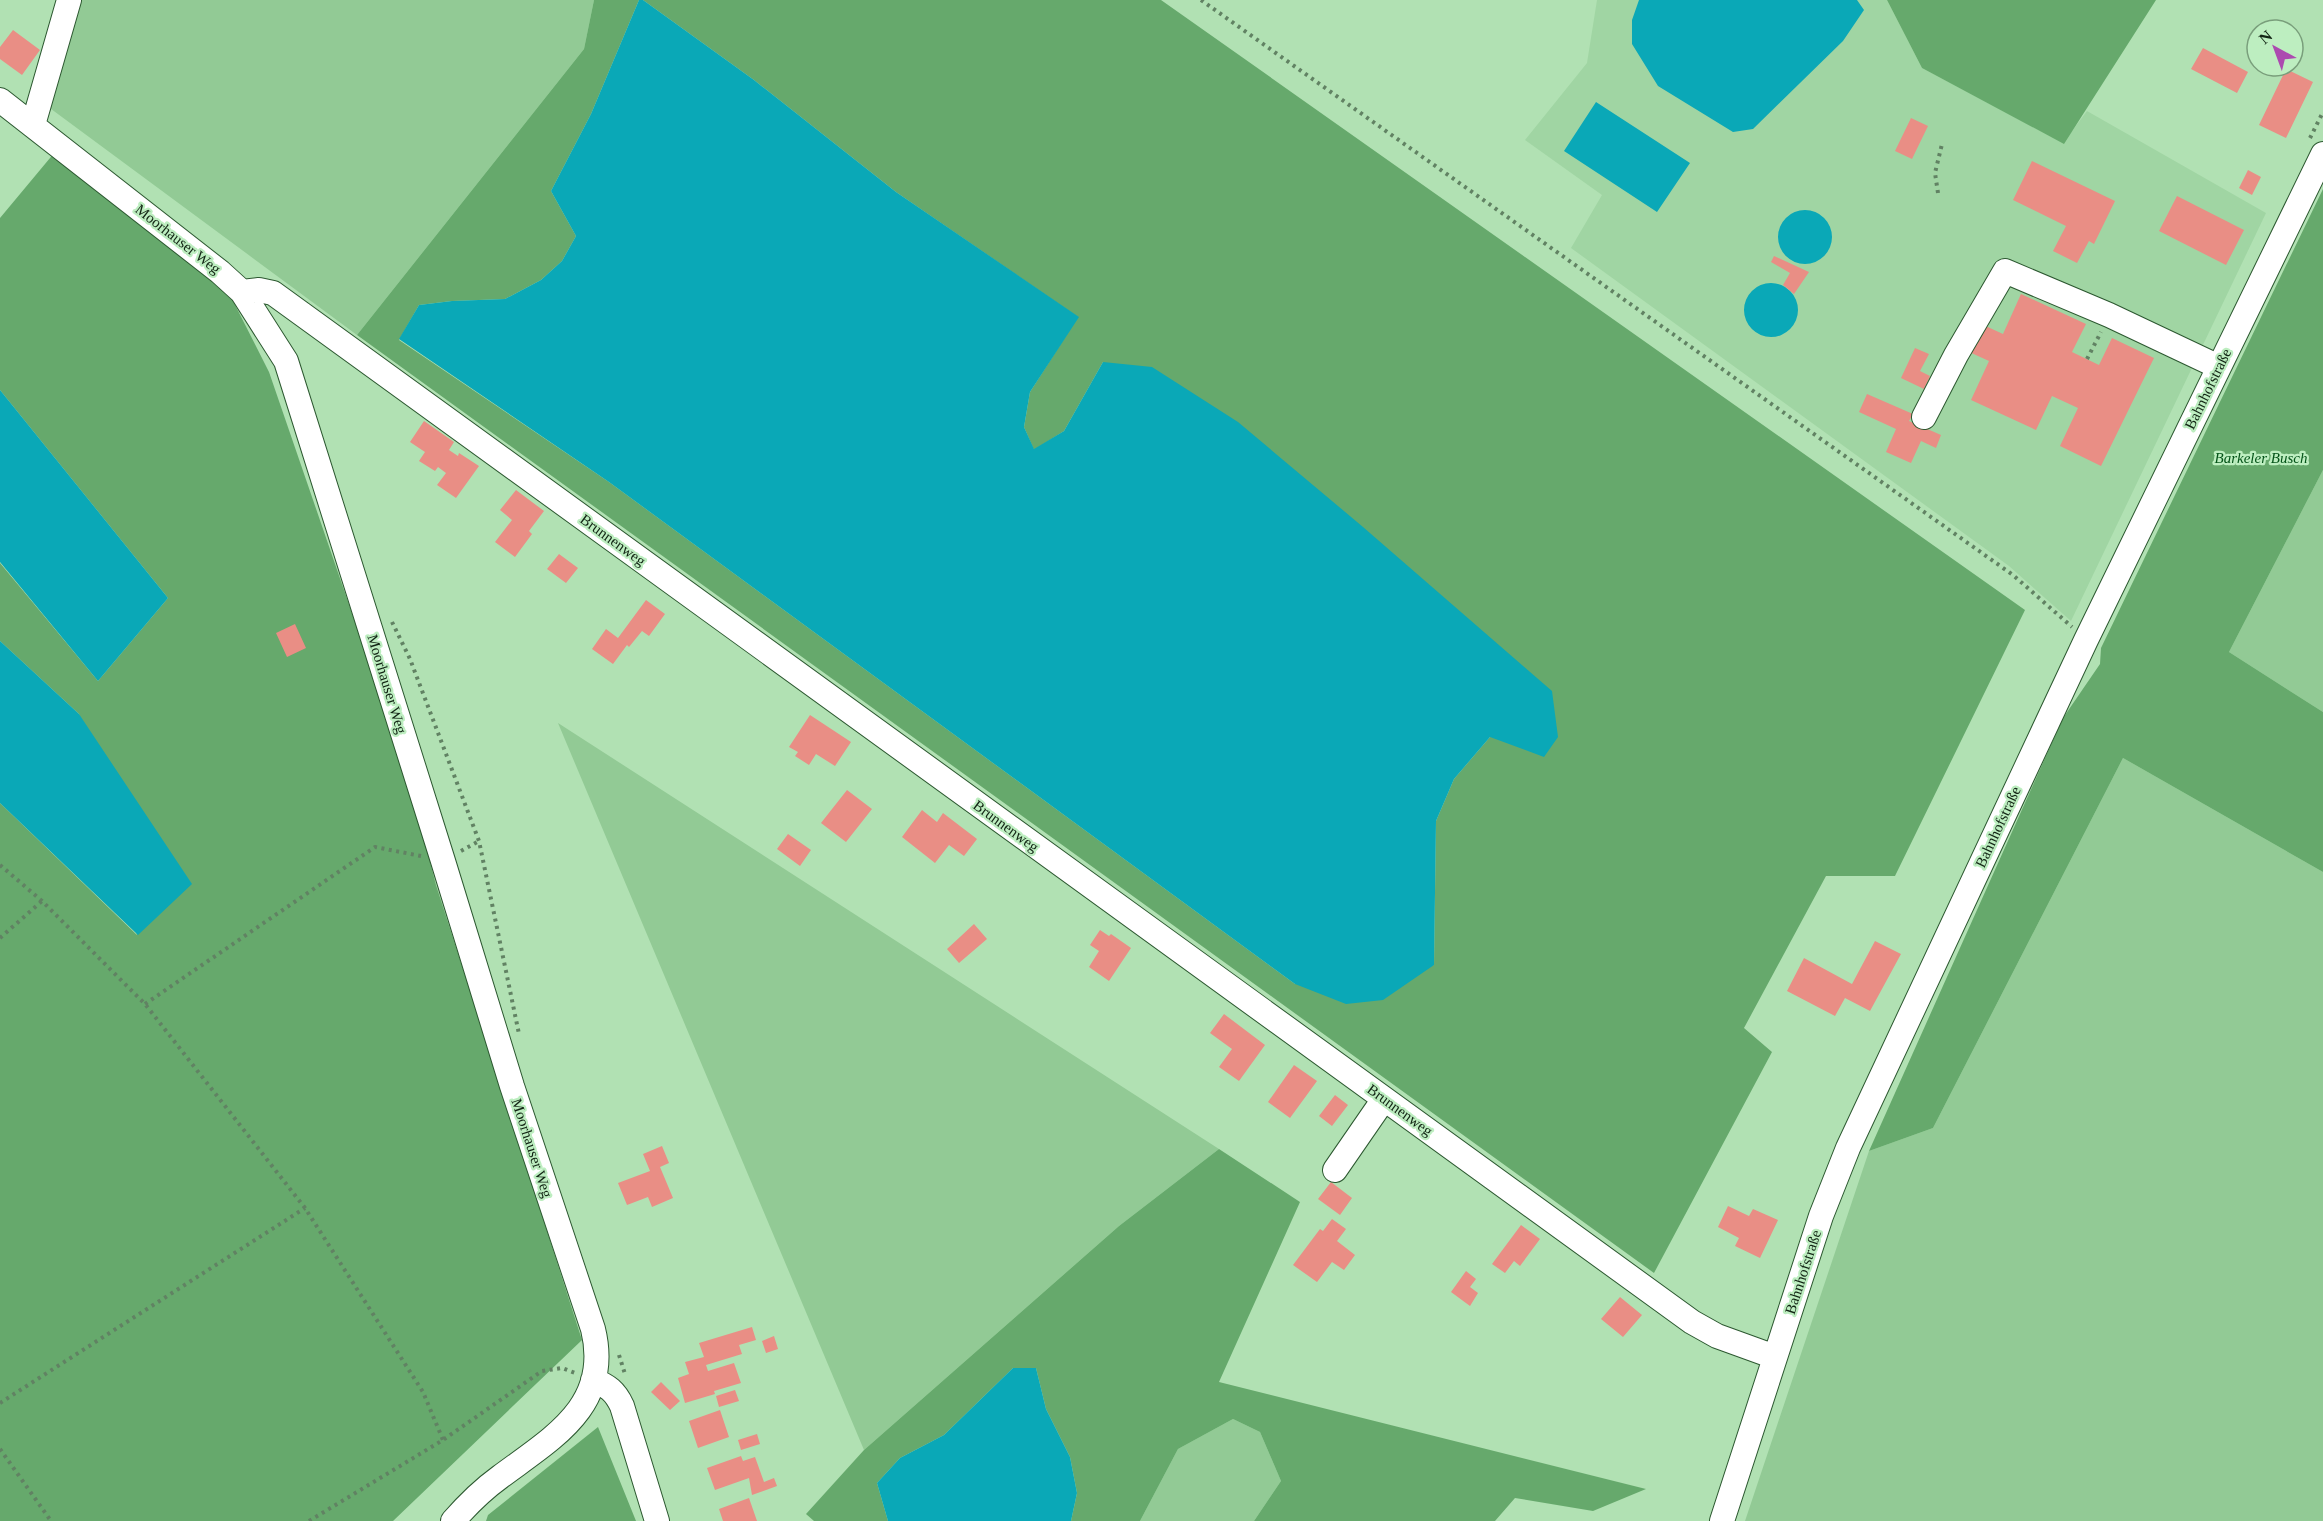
<svg xmlns="http://www.w3.org/2000/svg" width="2323" height="1521" viewBox="0 0 2323 1521" font-family="'Times New Roman',serif">
<style>
.built{fill:#a0d5a3}
.green{fill:#92ca95}
.forest{fill:#66a96c}
.water{fill:#0aa8b7}
.building{fill:#e98e85}
.lines{fill:none;stroke-linecap:round;stroke-linejoin:round}
.minor-casing{stroke:#2c5830;stroke-width:26}
.path{stroke:#618263;stroke-width:4;stroke-dasharray:3 4.5;stroke-linecap:butt}
.minor{stroke:#fff;stroke-width:24}
.labels{text-anchor:middle;stroke-width:4.5;stroke-linejoin:round;paint-order:stroke}
.street-label{font-size:15px;fill:#122514;stroke:#bdeec0}
.park-label{font-size:15px;font-style:italic;fill:#045318;stroke:#bdeec0}
</style>
<rect width="100%" height="100%" fill="#b1e1b3"/>
<path class="built" d="M1597,0H1887L1922,68L2063,143L2087,111L2266,213L2071,621L2009,566L1571,248L1602,195L1525,140L1587,63Z"/>
<path class="green" d="M79,0H594L584,49L357,335L43,103Z
M2323,470V712L2229,652Z
M558,723L1219,1149L1119,1226L864,1450Z
M2123,758L2323,872V1521H1745L1869,1151L1933,1128Z
M1233,1419L1260,1432L1281,1481L1254,1521H1140L1178,1449Z"/>
<path class="forest" d="M594,0H639L591,114L551,191L576,236L562,261L541,280L505,299L452,301L419,305L399,340L609,482L1295,984L1434,965L1436,821L1454,779L1490,737L1103,362L1064,431L1034,450L1024,427L1030,392L1078,317L896,192L754,80L643,0H1161L2025,610L1895,876H1826L1744,1028L1772,1052L1654,1273L357,335L584,49Z
M1887,0H2156L2064,144L1922,68Z
M60,146L226,287L269,372L408,776L436,885L582,1340L393,1521H0V803L137,935L79,714L0,641V563L98,681L168,598L0,390V218Z
M2323,189V470L2229,652L2323,712V872L2123,758L1933,1128L1869,1151L2063,718L2100,664L2101,648Z
M1219,1149L1300,1202L1219,1382L1646,1489L1593,1511L1515,1498L1495,1521H1254L1281,1481L1260,1432L1233,1419L1178,1449L1140,1521H1071L1077,1493L1070,1457L1046,1409L1036,1368H1013L944,1435L900,1458L877,1483L888,1521H814L806,1514L864,1450L1119,1226Z
M598,1427L636,1521H486L488,1515Z"/>
<path class="water" d="M639,0H643L754,80L896,192L1079,317L1030,392L1024,427L1034,449L1064,431L1103,362L1152,367L1238,422L1363,527L1552,691L1558,737L1544,757L1490,737L1454,779L1436,821L1434,965L1383,1000L1346,1004L1295,984L609,482L399,339L419,305L452,301L505,299L541,280L562,261L576,236L551,191L591,114Z
M1639,0H1857L1864,10L1843,41L1753,129L1733,132L1658,86L1632,44V20Z
M1596,102L1690,163L1657,212L1564,151Z
M1778 237a27 27 0 1 1 54 0a27 27 0 1 1-54 0Z
M1744 310a27 27 0 1 1 54 0a27 27 0 1 1-54 0Z
M0,390L168,598L98,681L0,562Z
M0,641L79,714L192,884L138,935L0,803Z
M1013,1368H1036L1046,1409L1070,1457L1077,1493L1071,1521H888L877,1483L900,1458L944,1435Z"/>
<path class="building" d="M13,30L40,50L22,75L0,59V47Z
M2203,48L2248,72L2237,93L2191,69Z
M2286,69L2313,82L2286,138L2259,125Z
M1911,118L1928,126L1912,159L1895,151Z
M2032,161L2115,201L2094,244L2089,241L2077,263L2053,251L2066,226L2013,200Z
M2248,170L2261,177L2252,195L2239,188Z
M2177,196L2244,230L2226,265L2159,231Z
M1774,256L1809,272L1794,294L1783,285L1790,273L1771,262Z
M2021,294L2086,324L2072,352L2099,365L2112,338L2154,358L2101,466L2060,446L2078,408L2052,396L2036,430L1971,400L1989,361L1967,351L1979,323L2003,334Z
M1915,348L1929,354L1920,371L1930,376L1924,389L1901,378Z
M1867,394L1913,414L1909,421L1941,435L1936,448L1921,441L1911,463L1886,452L1896,429L1859,412Z
M424,421L454,442L449,450L458,456L459,453L479,466L456,498L437,485L446,473L438,467L435,471L419,461L425,452L410,442Z
M516,490L544,511L529,531L532,534L515,557L495,542L512,520L500,510Z
M559,554L578,568L566,583L547,569Z
M646,600L665,614L649,636L642,631L629,647L627,645L613,664L592,649L606,629L618,638Z
M295,624L306,648L287,657L276,633Z
M810,715L851,742L835,766L816,754L809,765L795,756L798,752L789,747Z
M847,790L872,809L846,842L821,823Z
M922,810L937,822L943,813L977,839L964,856L949,845L935,863L902,837Z
M788,834L811,850L800,866L777,849Z
M974,924L987,939L959,963L947,949Z
M1100,930L1109,936L1111,934L1131,948L1109,981L1089,967L1099,951L1090,945Z
M1875,941L1901,954L1870,1011L1845,998L1835,1016L1787,991L1804,958L1852,984Z
M1224,1014L1265,1045L1239,1081L1219,1067L1232,1049L1210,1033Z
M1294,1065L1317,1081L1290,1118L1268,1102Z
M1335,1095L1348,1105L1332,1126L1319,1116Z
M662,1146L669,1163L660,1167L673,1198L652,1207L648,1197L627,1205L618,1183L650,1171L643,1154Z
M1331,1182L1352,1198L1340,1215L1318,1199Z
M1728,1206L1749,1216L1753,1209L1778,1220L1760,1258L1735,1246L1739,1238L1718,1227Z
M1332,1219L1346,1229L1337,1241L1355,1255L1344,1270L1332,1262L1317,1282L1293,1265L1320,1229L1323,1231Z
M1521,1225L1540,1239L1520,1266L1514,1261L1505,1273L1492,1264Z
M1466,1271L1476,1279L1470,1287L1478,1293L1470,1306L1451,1292Z
M1620,1297L1642,1315L1623,1337L1601,1319Z
M752,1327L756,1340L739,1345L742,1354L706,1365L708,1371L734,1363L741,1383L714,1391L715,1394L685,1403L678,1378L689,1374L685,1362L704,1357L699,1343Z
M774,1336L778,1349L766,1353L762,1341Z
M661,1382L680,1401L670,1410L651,1392Z
M735,1390L739,1401L719,1407L716,1396Z
M720,1410L729,1437L698,1448L689,1421Z
M757,1434L760,1444L741,1450L738,1440Z
M741,1456L743,1461L755,1457L764,1482L774,1478L777,1486L752,1495L749,1478L715,1490L707,1468Z
M749,1498L757,1521H723L719,1509Z"/>
<g class="lines">
<g class="minor-casing">
<path id="minor" d="M0,100L220,272L242,292L286,361L443,861L512,1086L593,1329C612,1406 552,1438 500,1477C482,1490 467,1505 453,1521
M33,125L69,0
M242,292L259,290L273,293L1692,1322L1717,1336L1775,1357
M1924,417L1956,355L2005,271L2109,315L2219,367
M1335,1170L1384,1099
M593,1380C608,1386 615,1391 622,1406L657,1521
M1722,1521L1821,1216L1848,1148L2086,640L2323,154"/>
</g>
<path class="path" d="M1201,0L2013,575L2072,627
M2310,138L2323,112
M1938,193L1935,173L1942,144
M2087,359L2101,332
M392,622L410,659L479,841L519,1034
M461,851L479,841
M0,865L42,901L145,1004L305,1208L423,1392L443,1440
M0,938L42,901
M145,1004L375,847L421,856
M619,1355L625,1374
M0,1403L305,1208
M0,1449L51,1521
M309,1521L443,1440L542,1371L562,1368L575,1373"/>
<use href="#minor" class="minor"/>
</g>
<g class="labels">
<g class="street-label">
<text transform="translate(178 239) rotate(38)" y="5">Moorhauser Weg</text>
<text transform="translate(2208 389) rotate(-64)" y="5">Bahnhofstraße</text>
<text transform="translate(613 540) rotate(36)" y="5">Brunnenweg</text>
<text transform="translate(387 684) rotate(73)" y="5">Moorhauser Weg</text>
<text transform="translate(1006 826) rotate(36)" y="5">Brunnenweg</text>
<text transform="translate(1998 827) rotate(-65)" y="5">Bahnhofstraße</text>
<text transform="translate(1400 1110) rotate(36)" y="5">Brunnenweg</text>
<text transform="translate(532 1148) rotate(72)" y="5">Moorhauser Weg</text>
<text transform="translate(1803 1272) rotate(-72)" y="5">Bahnhofstraße</text>
</g>
<g class="park-label">
<text x="2261" y="463">Barkeler Busch</text>
</g>
</g>
<g transform="translate(2275 48) rotate(319)"><circle r="28" fill="#bdeec0" stroke="#799e7b" stroke-width="1.5"/>
<path d="M0-4.5L10 22L0 15L-10 22Z" fill="#ac4ab0"/>
<text y="-9" font-size="16" font-weight="bold" text-anchor="middle" fill="#122514">N</text>
</g>
</svg>
